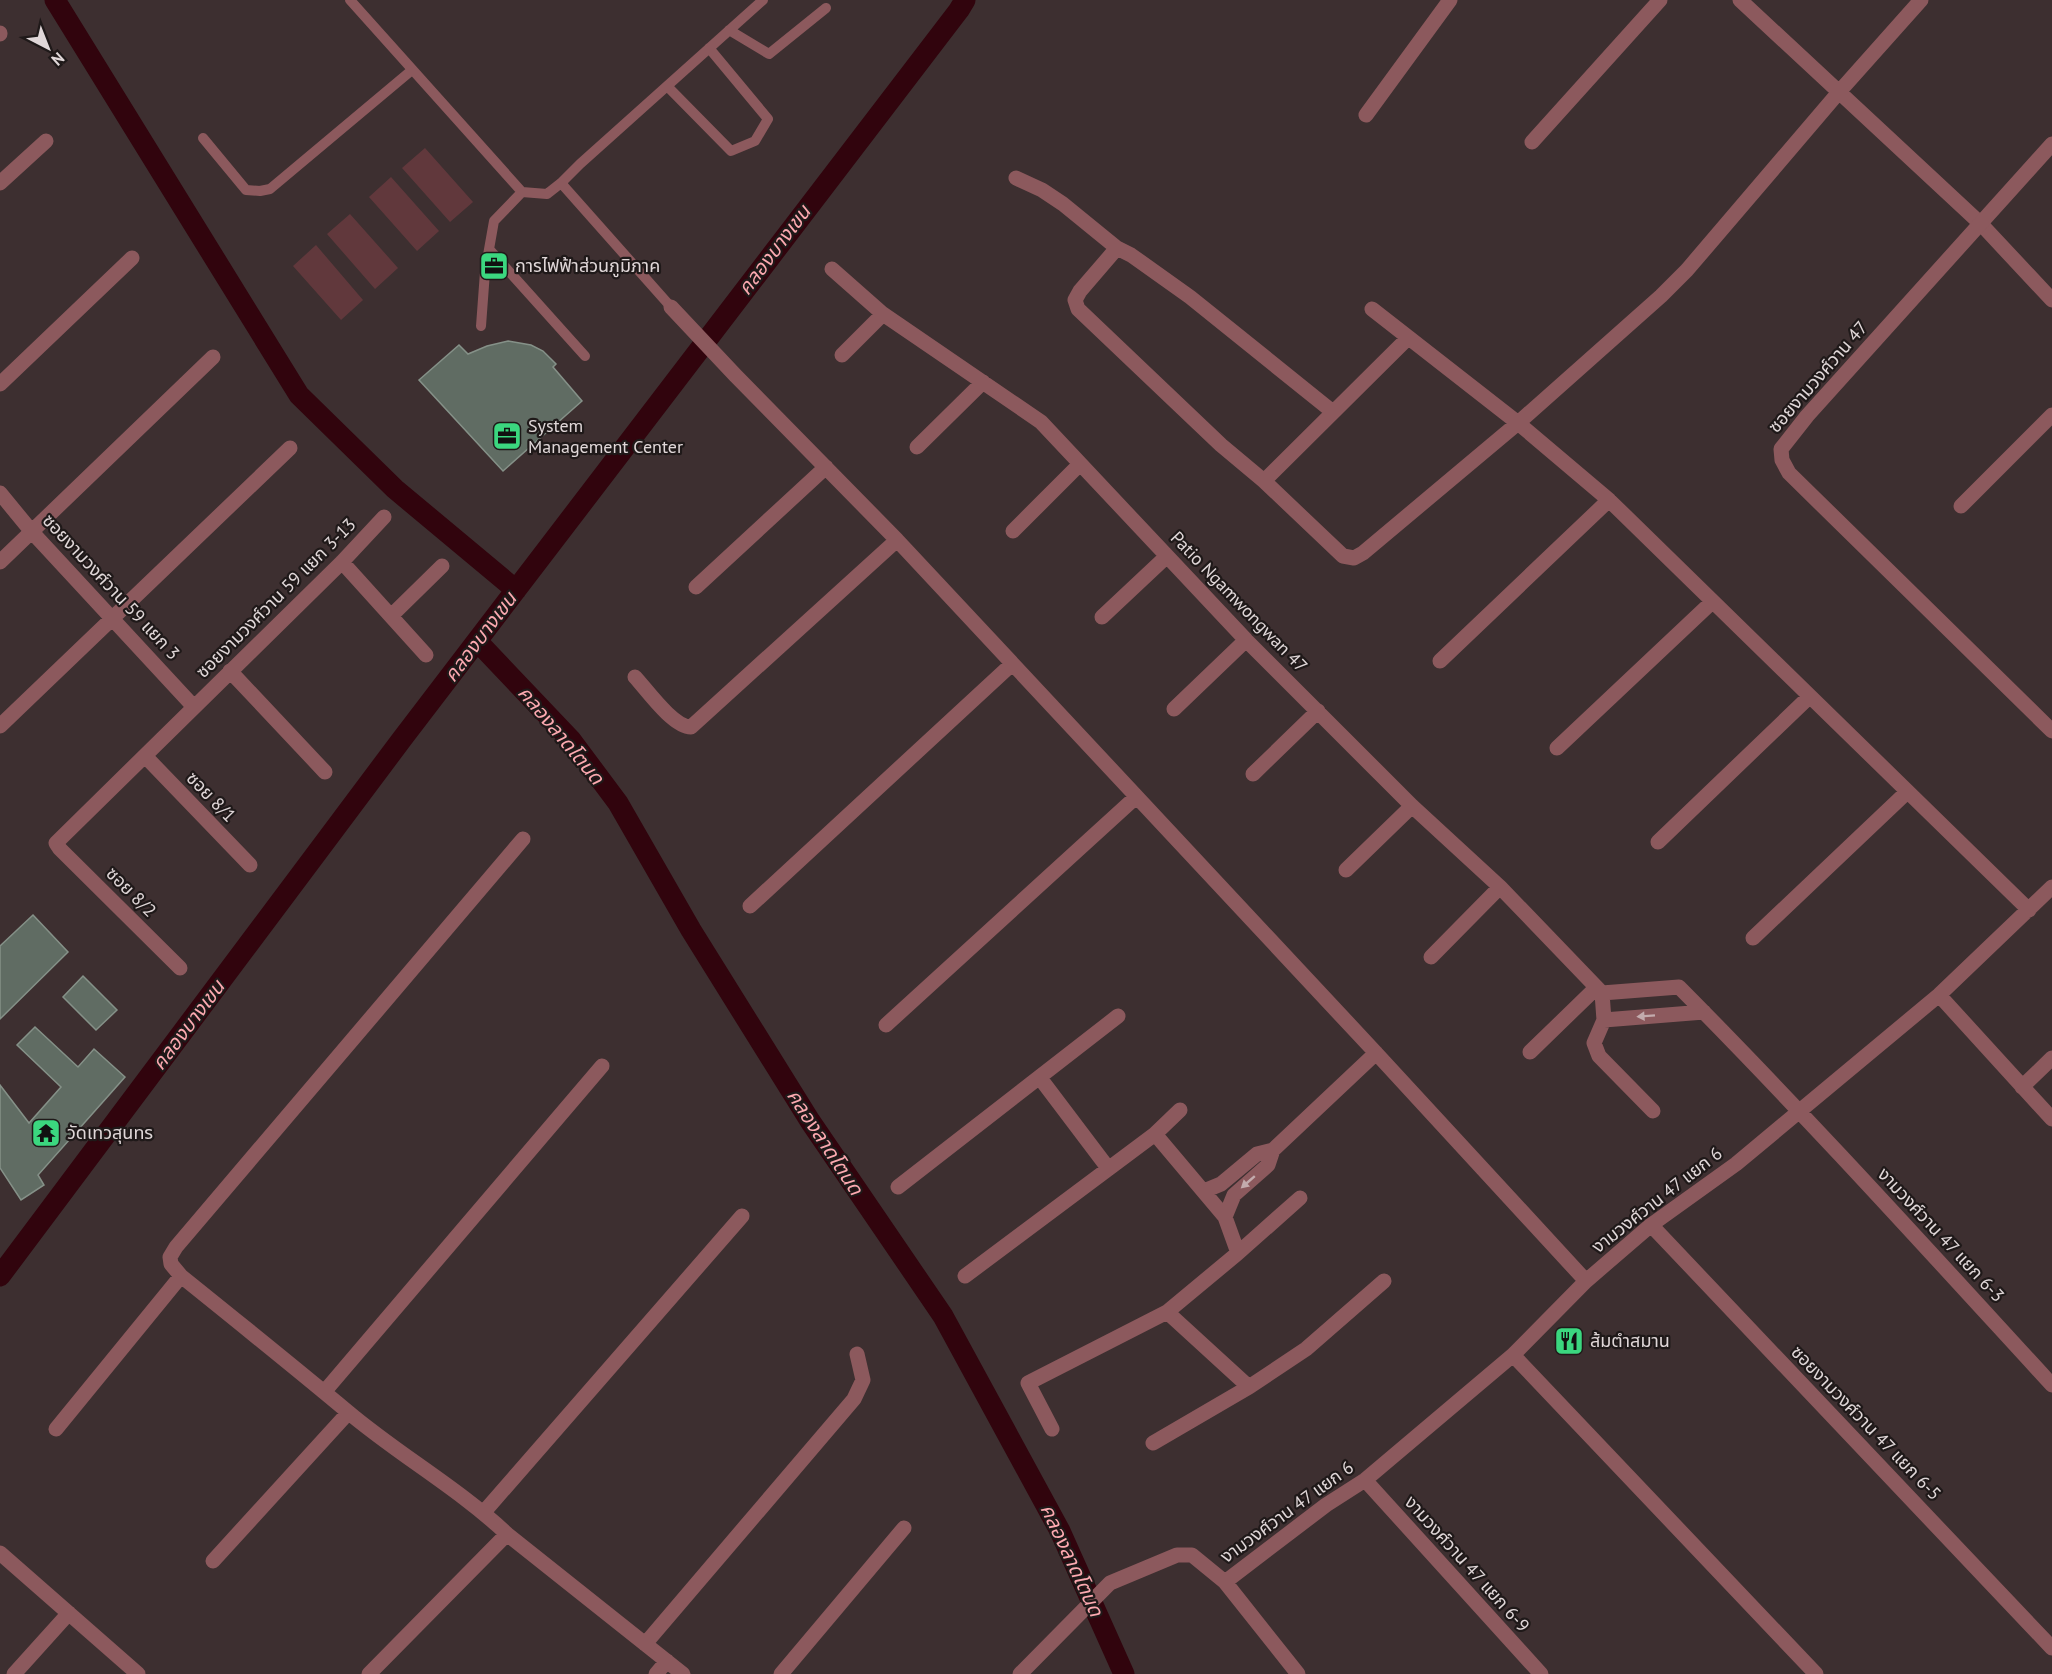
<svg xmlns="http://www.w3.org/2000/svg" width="2052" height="1674" viewBox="0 0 2052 1674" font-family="'PT Sans','Noto Sans Thai',sans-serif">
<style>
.green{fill:#61383c}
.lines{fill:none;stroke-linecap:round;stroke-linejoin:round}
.canal{stroke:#31040d;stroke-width:21}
.building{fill:#606c63;stroke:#859188;stroke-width:1.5}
.service{stroke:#8c595d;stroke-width:10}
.minor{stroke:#8c595d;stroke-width:15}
.tertiary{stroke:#8c595d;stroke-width:15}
.oneway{fill:#c3abad}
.labels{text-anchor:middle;stroke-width:4.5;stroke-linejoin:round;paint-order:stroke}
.poi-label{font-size:18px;fill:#e0d7d8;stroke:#1f1919;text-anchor:start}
.street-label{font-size:18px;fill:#e0d7d8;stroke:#1f1919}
.water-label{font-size:20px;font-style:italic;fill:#fca9b0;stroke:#1f1919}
</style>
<rect width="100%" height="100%" fill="#3d2f30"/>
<path class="green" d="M425,148L473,202L450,222L402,168Z
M391,177L439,231L417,251L369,197Z
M350,214L398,268L375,289L327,234Z
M316,245L363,300L341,320L293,266Z"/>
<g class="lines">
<path class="canal" d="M55,0L299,395L395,489L516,590
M477,641L571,740L618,803L691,930L810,1121L943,1316L1060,1531L1124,1674
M0,1276L402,739L959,10L965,0"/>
</g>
<path class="building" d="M508,341L531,345L543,351L556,364L553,367L582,401L503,471L419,380L459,345L468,354L487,346Z
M33,915L68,952L0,1019V946Z
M83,976L117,1010L96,1030L63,997Z
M35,1027L78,1067L94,1049L125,1077L38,1175L44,1185L21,1200L0,1168V1085L29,1123L61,1087L17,1045Z"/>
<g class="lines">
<path class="service" d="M350,0L522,192L547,194L561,183L580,164L763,0
M729,30L769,54L826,8
M667,86L731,151L755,141L768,119L709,48
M203,138L246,190L260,191L270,189L412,70
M561,183L671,307
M489,249L585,356
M481,326L485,272L494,221L522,192"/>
<path class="minor" d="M1740,0L1981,224L2052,300
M0,34V33
M1366,115L1450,0
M1532,142L1660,0
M1016,178L1042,190L1063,204L1117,248L1131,255L1190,297L1333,412
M0,183L46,141
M1117,248L1080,291L1075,300L1078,309L1221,445L1264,481L1343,556L1354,558L1363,553L1518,423L1661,296L1687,270L1839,92L1921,0
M832,269L883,314L1041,422L1246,640L1412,806L1500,887L1602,993
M671,307L735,375L897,540L1376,1053L1586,1281
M1372,309L1518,423L1609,500L2029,910
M842,355L883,314
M0,384L132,258
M917,447L983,382
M1264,481L1408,338
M0,493L32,532L194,707
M1961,506L2052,415
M1013,531L1080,464
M0,562L213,357
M342,562L426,655
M696,587L826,467
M391,616L442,566
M1102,617L1167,556
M1440,661L1609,500
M230,671L325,772
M635,677C647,690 673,727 691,727L897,540
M1174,709L1246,640
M0,726L290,448
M1557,748L1712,602
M145,756L250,865
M1253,774L1318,711
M523,839L176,1247L170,1257L171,1264L181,1276C237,1321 293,1366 348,1412C399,1455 458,1488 507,1534L683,1674
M1658,842L1809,697
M1346,870L1412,806
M750,906L1012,664
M1753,938L1907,792
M1431,957L1500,887
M180,968L60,849L56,843L342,562L384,517
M1939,995L2052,1119
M1704,1012L1604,1020L1602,993L1679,987C1807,1116 1929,1251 2052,1385
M1604,1020L1594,1043L1599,1056L1653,1111
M886,1025L1136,797
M1530,1052L1596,988
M1040,1078L1108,1168
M2022,1087L2052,1058
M1155,1134L1180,1110
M898,1187L1118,1016
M1204,1191L1221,1184L1257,1154L1273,1150L1376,1053
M1225,1217L1234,1195L1268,1165L1273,1150
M1651,1225L2052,1648
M1238,1253L1300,1198
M965,1276L1155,1134L1225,1217L1238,1253L1167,1312L1028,1383L1052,1429
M1167,1312L1249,1387
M1513,1355L1816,1674
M325,1391L602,1066
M56,1429L181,1276
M1153,1443L1249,1387L1306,1349L1384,1281
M1365,1480L1541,1674
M484,1512L742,1216
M0,1553L138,1674
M213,1561L348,1413
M1225,1582L1326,1505L1365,1480L1513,1355L1586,1281L1651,1225L1736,1164L1939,995L2052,887
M645,1644L854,1399L863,1380L857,1354
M14,1674L69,1613
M369,1674L507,1534
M656,1674L667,1661
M781,1674L904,1528
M1020,1674L1110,1583L1177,1555H1192L1225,1582L1298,1674"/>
<path class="tertiary" d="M2052,144L1807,416L1781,449L1782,460L1789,473L2052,731"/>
</g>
<defs><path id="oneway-solid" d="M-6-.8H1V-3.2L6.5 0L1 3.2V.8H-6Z" transform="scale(1.5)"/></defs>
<g class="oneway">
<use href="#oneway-solid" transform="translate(1646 1016) rotate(176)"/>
<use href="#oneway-solid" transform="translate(1248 1182) rotate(139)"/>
</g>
<defs>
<g id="office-square" transform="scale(1.5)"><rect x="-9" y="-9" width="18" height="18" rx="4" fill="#3bd77f" stroke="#1f1919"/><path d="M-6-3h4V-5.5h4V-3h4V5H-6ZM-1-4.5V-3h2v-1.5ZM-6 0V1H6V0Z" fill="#111"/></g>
<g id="temple-square" transform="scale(1.5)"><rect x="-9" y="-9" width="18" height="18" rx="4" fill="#3bd77f" stroke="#1f1919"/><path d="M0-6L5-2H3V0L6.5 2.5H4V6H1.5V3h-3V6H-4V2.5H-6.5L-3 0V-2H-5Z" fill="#111"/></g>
<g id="restaurant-square" transform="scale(1.5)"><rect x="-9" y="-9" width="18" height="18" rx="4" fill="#3bd77f" stroke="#1f1919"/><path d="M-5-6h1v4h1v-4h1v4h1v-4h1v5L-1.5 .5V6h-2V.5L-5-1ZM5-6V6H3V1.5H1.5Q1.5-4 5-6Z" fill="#111"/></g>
</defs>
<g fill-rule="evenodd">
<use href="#office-square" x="494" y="266"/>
<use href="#office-square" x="507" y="436"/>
<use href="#temple-square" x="46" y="1133"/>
<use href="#restaurant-square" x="1569" y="1341"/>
</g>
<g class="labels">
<g class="poi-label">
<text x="515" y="272">การไฟฟ้าส่วนภูมิภาค</text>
<text x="528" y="432">System<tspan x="528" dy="21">Management Center</tspan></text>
<text x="67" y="1139">วัดเทวสุนทร</text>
<text x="1590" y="1347">ส้มตำสมาน</text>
</g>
<g class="street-label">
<text transform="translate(1818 377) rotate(-49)" y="6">ซอยงามวงศ์วาน 47</text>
<text transform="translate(111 587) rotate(47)" y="6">ซอยงามวงศ์วาน 59 แยก 3</text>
<text transform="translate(276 598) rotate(-45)" y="6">ซอยงามวงศ์วาน 59 แยก 3-13</text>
<text transform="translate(1239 602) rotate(46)" y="6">Patio Ngamwongwan 47</text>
<text transform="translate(211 797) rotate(46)" y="6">ซอย 8/1</text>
<text transform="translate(131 892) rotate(45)" y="6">ซอย 8/2</text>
<text transform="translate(1657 1200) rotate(-38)" y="6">งามวงศ์วาน 47 แยก 6</text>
<text transform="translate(1941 1235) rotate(47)" y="6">งามวงศ์วาน 47 แยก 6-3</text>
<text transform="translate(1866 1423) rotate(46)" y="6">ซอยงามวงศ์วาน 47 แยก 6-5</text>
<text transform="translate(1287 1512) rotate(-36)" y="6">งามวงศ์วาน 47 แยก 6</text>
<text transform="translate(1467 1564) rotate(48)" y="6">งามวงศ์วาน 47 แยก 6-9</text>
</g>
<g class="water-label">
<text transform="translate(774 250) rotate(-53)" y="7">คลองบางเขน</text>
<text transform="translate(480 637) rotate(-53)" y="7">คลองบางเขน</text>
<text transform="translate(561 735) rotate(50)" y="7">คลองลาดโตนด</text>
<text transform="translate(188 1025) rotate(-53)" y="7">คลองบางเขน</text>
<text transform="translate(825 1142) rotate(57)" y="7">คลองลาดโตนด</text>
<text transform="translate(1072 1560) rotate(65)" y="7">คลองลาดโตนด</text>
</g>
</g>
<g transform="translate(48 48) rotate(138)" stroke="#1f1919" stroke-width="4.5" paint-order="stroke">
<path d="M0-4.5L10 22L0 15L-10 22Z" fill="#e0d7d8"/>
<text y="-9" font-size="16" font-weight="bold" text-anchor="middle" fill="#e0d7d8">N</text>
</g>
</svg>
